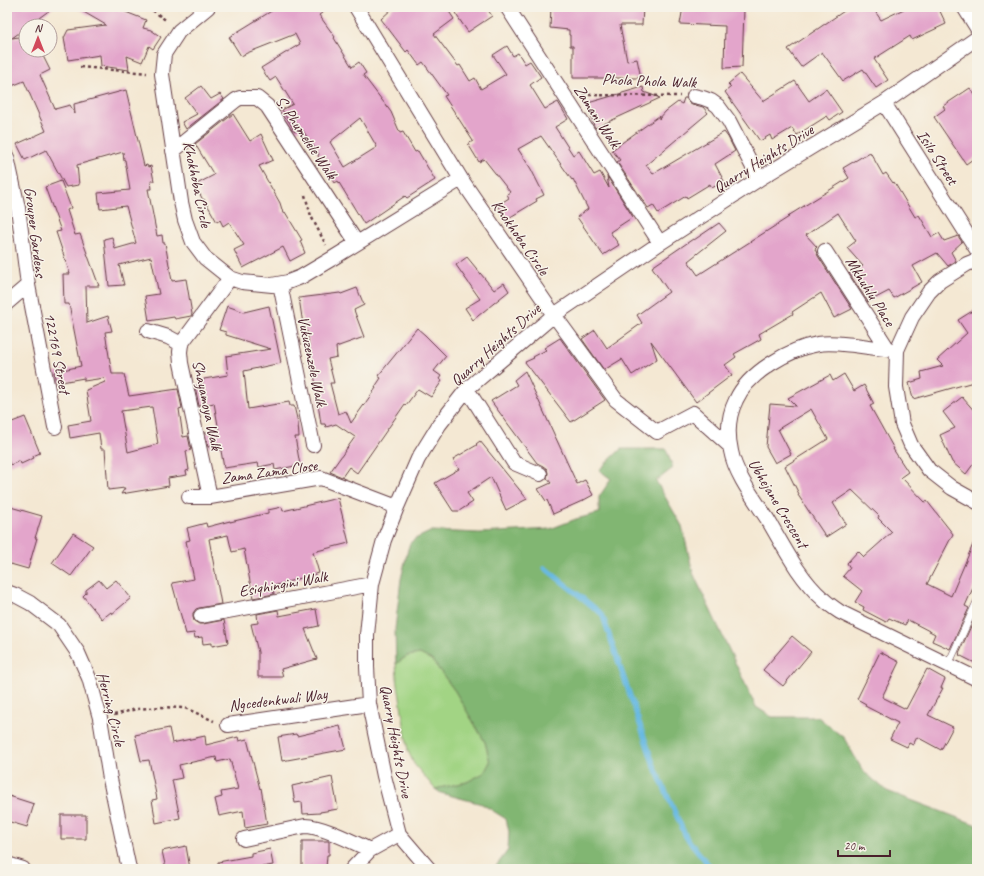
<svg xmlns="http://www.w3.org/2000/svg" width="984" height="876" viewBox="0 0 984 876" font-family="Caveat,sans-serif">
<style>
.green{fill:#a2d484;stroke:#767a58}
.forest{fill:#81b672;stroke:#666a4e}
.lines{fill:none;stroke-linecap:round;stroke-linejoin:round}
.stream{stroke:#67b9e2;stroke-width:5}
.building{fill:#e3a5cb;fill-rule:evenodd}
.service-casing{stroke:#643d44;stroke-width:8}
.minor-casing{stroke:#643d44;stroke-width:16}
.path{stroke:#643d44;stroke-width:2.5;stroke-dasharray:3 3;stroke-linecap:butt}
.service{stroke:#fff;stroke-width:7}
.minor{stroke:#fff;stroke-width:14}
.labels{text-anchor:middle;stroke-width:3;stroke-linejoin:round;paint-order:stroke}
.street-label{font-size:16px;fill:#4a1f2b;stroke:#f7f3e8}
</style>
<rect width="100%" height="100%" fill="#f7f3e8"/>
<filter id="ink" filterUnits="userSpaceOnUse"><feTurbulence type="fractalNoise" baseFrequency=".025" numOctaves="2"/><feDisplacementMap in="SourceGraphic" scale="8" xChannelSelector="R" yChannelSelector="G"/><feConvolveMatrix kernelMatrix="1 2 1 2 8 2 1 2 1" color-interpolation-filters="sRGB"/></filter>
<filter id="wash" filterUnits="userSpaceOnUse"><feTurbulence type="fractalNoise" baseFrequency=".012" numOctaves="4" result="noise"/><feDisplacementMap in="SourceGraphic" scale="16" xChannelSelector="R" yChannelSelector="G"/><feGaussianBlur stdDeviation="0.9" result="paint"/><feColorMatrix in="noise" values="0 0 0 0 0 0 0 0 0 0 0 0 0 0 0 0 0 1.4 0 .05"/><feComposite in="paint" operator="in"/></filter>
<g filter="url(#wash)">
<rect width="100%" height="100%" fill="#f4e8d3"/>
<path class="green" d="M420,654L432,660L455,691L485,742L490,762L484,773L467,782L435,789L414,764L408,751L397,678L396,664L407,656Z"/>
<path class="forest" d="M621,449H666L673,468L656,481L682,526L693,573L756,707L772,717H818L844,738L863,771L887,791L977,825V869H494L508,850L509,832L506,819L482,804L441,793L435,789L467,782L484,773L490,762L485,742L455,691L432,660L420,654L407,656L396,664L395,629L401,579L408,549L410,543L415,539L432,531L480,533L550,529L576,519L599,513V497L611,479L599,470Z"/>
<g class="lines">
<path class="stream" d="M545,568L602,614L635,710L653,763L686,837L712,869"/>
</g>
<g id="blocks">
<path class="building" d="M7,7H54L28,26H26V28L12,38L26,36V50H40L50,70L40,75L55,109L70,105L75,114L74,104L126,90L144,166L147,165L148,167L151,166L154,181H151L152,189H148L157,236L162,235L163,243H165L172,281L186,279L192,314L191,316L175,319L174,317L149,321L145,296L159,294L151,257L119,265L124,285L109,286L104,239L112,237L115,249L136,243L126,206L100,209L98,193L130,190L125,160H124L123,152L77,165L79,185L66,187L46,150L25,160L17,144L46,131L24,81L7,88Z
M75,7H113L146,20L143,28L151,30L161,37L153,49L149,46L142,62L127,56L129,70L101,66L100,55L68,60L64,38L68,30L106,25Z
M278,7H331L319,15L335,37L334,38L352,67L359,62L366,73L363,75L391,112L400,133L403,132L415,152L418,151L435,180L407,198L405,196L364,224L338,181L335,183L318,156L319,154L301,128L295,132L282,110L293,104L276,77L270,81L261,68L300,44L295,34L247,53L241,56L229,37ZM360,118L377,147L345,167L330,142Z
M394,7H446L454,19L434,34L458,66L460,65L470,81L475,78L481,89L506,74L493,55L507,46L513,56L518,53L525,64L530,61L541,77L530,85L545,109L558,102L568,119L555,127L573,155L579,151L594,175L600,172L609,188L607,176L633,217L610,232L619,245L603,255L577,217L588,209L573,179L572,180L541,136L518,149L531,169L544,195L536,199L537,201L507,219L498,205L509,198L507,194L510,192L484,159L479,162L468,144L473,141L444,96L447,95L423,62L419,65L408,50L406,52L381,19Z
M464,7H486L492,16L468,32L455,13Z
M551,7H643L642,25H620L627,61L637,59L641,78H573V46H570V35H569V30L550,28Z
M683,7H742V10H744L742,67L724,68L725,26L680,24Z
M850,7H872L881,20L908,7H938L946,24L912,40L910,36L874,59L888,80L876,88L863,69L843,81L822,52L801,67L788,49Z
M740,74L763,101L795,81L809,101L826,89L842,112L830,120L827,116L797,135L792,128L772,140L770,135L760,141L725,92L731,87L728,84Z
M201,86L211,99L220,94L224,99L186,129L182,122L197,114L185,98Z
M643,87L644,92L660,98L595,128L594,126L588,103Z
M970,88L977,98V156L966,164L934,117L945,109L943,106Z
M684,98H686L689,102L692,104L703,107L708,113L646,165L653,174L724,132L728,137L735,151L715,164L724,181L712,188L710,184L687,198L686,196L658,213L653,205L648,208L617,162L620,160L612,150L659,116V119L666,111L678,102L682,104Z
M233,114L250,141L261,134L273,160L259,166L280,203L283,213L285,212L302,240L300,241L305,253L290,261L283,247L243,268L234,250L244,245L229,222L223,226L220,220L217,222L204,199L203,200L195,185L214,175L195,144Z
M870,152L883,175L886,173L893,183L894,182L915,217L919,215L932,237L939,233L944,241L958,236L962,242L951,252L956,261L948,266L937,253L913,266L922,282L894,298L889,291L868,302L849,273L863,266L847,248L856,241L838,213L806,235L817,247L815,249L818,256L852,309L834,318L821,293L792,312L793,314L759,334L761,339L734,354L736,357L725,365L732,375L696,402L651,341L657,359L632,375L622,359L604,370L582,339L595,330L607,348L642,323L637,315L669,292L652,267L693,239L694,240L719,223L726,231L688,261L698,275L789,217L788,216L849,178L843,168Z
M61,181L71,208L67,210L75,235L80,234L99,286H86L87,323L108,316L112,331L105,332L112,374H124L129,396L178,389L182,408L179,409L183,437L188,436L191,450L186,451L189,470L186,471L187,475L168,478L169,486L121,494L125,488L108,490L105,449H101L99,433L70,438L68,425L91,421L86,390L105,382L104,378L84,381V378L56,383L54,372L81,366L69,304H64L63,274H70L56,232L61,231L45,187ZM152,407L158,444L128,452L121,411Z
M467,257L494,290L504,283L509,291L473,320L465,308L480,299L456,265Z
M357,288L364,305L354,310L364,337L336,347L337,357L328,359L334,383H330L338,414L346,411L351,423L376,388L375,387L381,378L378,376L417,328L425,335L446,356L434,371L441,376L439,379L442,381L431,397L418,389L406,405L405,404L357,473L349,467L342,477L330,472L355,437L336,424L326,427L325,424H321L317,397L319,396L312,368L307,331H304L299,298L340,293L341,294Z
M227,306L244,312L269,306L281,363L244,371L248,409L289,402L290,406H294L298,423L299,437H295L300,465L275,470L274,464L259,467L258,463L224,468L220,445L208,447L205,433L219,431L214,403L199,406L195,386L202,384L204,379L228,375L226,356L271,349L226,335V332L219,330Z
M977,308V381L913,399L909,383L922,379L921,372L943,366L937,360L967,333L958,320Z
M560,338L605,400L571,422L525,362L534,358L533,357L546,350L544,348Z
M525,371L577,484L585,480L593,495L582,501L553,514L547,500L546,501L538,489L551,483L547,478L548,473L547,469L543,466L537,463L491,401L517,385L514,380Z
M844,374L854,391L864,385L874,404L870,406L894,449H893L908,472L901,477L925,502L927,501L953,534L927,584L951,596L977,535V579L965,606L969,608L950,649L932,641L935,634L908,620L905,625L889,618L886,622L863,610L864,607L855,602L862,591L843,576L850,568L847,563L858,551L864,557L892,532L878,518L879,516L852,490L833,503L846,524L826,537L798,495L799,494L785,466L828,439L811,409L778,429L791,454L775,463L766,447L770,404L796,406L788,398L830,375L833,381Z
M962,397L977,414V459L966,474L952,462L940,435L955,428L943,412Z
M25,417L40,453L33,456L34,458L21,464L20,461L10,465L7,457V424Z
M480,441L527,499L506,510L491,477L467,493L473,502L459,511H453L435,483L459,469L453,459L477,445L476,444Z
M338,498L349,543L313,552L319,573L273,586L274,594L253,598L244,549L232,552L228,535L209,539L221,604L199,608L196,609L193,613V617L194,621L199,624H203L224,620L228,643L212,646V643L203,644L202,637L195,638L194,633L186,634L172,583L194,579L186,541L190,540L187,528L206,523L207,527L230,521V522L268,513V510L282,507L283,511Z
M7,506L42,516L35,538H37L28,569L7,563Z
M73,533L93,546L71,576L52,563Z
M99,580L106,588L116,580L131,598L112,614L111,612L102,619L83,596L86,593V590Z
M316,609L319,626L305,629L317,659L281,669L283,677H258V652L251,624L258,623L257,614L278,610L279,616Z
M976,615L977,616V664L959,655L960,654L959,653Z
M792,636L811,652L783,686L763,670Z
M880,652L899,662L882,697L906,709L927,669L945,679L941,688H943L928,715L953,727L941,750L917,737L913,745L909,743L907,747L890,739L898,723L865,706L866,704L857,699Z
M340,726L346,749L282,761L278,737L296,734L297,736Z
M169,728L172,743L205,736L206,745L238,737L239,741L247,739L260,789L261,788L267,824L245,828L243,811L219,816L215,799L222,797L221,792L238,789L230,759L217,762L216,757L179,765L182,778L172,780L180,818L156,823L152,800L157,799L149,760L141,761L135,735Z
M332,777L338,809L320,812V813L303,814L302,802L295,803L292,786Z
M9,796L34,804L27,827L7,821V804Z
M61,815H86V839H61Z
M302,841H329V855H327L326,868H321V869H302Z
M186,846L190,869H166L162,851Z
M270,849L273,865L251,869H218V862L251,856V853Z"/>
</g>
</g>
<g filter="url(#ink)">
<use href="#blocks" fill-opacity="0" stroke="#643d44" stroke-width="1"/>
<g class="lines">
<g class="service-casing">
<path id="service" d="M948,665L977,602"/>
</g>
<g class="minor-casing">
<path id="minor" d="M208,7L179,31L164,54L162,74L181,202L185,220L193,242L205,258L230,278L242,282L272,285L288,282L301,277L333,258L461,179
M356,7L461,179L554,315L616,400L657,432L693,413L730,446
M507,7L660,243
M964,7L977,28
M694,96L703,98L711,101L718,106L729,121L759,179
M884,103L977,250
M173,151L236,100L240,98H257L267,106L357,243
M7,157L18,208L28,285L7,303
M825,251L888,349
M977,260L967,264L940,281L929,292L912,317L897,350L896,387L902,424L911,445L929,470L952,488L977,502
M280,284L313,445
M28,285L55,427
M148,331L168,337L181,344
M897,350C883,349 868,347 854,345C843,344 830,342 818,344C789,349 748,373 736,400C728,416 727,433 731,451C735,474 755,500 768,520C784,547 799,578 823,599C828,604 834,608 840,612L977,679
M467,389L514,463L540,474
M189,497H210L321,478L397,507
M210,497L181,363L180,352L181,344L230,278
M7,592L15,595L30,603L59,625L78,653L89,678L100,718L110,779L129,869
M201,616L372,584
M228,725L369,704
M244,839L305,826C322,826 353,842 370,850
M7,864L23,869
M352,869L370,850L399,834
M429,869L399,834L384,776L369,704L367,667V635L372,584L384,540L397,507L418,459L439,425L467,389L554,315L660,243L759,179L884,103L977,38"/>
</g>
<path class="path" d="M148,7L167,21
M80,67L147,73
M583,95L680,96
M305,195L311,216L326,245
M114,715L136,709L161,707L185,708L214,721"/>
<use href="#service" class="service"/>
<use href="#minor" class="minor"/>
</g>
</g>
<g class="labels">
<g class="street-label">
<text transform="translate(649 80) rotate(2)" y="6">Phola Phola Walk</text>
<text transform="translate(598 116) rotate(57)" y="6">Zamani Walk</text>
<text transform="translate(307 137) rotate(56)" y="6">S. Phumelele Walk</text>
<text transform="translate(938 157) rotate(57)" y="6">Isilo Street</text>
<text transform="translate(763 158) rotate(-32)" y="6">Quarry Heights Drive</text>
<text transform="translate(198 184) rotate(78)" y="6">Khokhoba Circle</text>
<text transform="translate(36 232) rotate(83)" y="6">Grouper Gardens</text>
<text transform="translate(521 237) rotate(55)" y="6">Khokhoba Circle</text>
<text transform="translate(871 291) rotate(58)" y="6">Mkhuhlu Place</text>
<text transform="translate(495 344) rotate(-42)" y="6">Quarry Heights Drive</text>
<text transform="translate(58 353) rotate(79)" y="6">122169 Street</text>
<text transform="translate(313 361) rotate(78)" y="6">Vukuzenzele Walk</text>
<text transform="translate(208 405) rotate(78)" y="6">Shayamoya Walk</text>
<text transform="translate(269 471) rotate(-8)" y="6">Zama Zama Close</text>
<text transform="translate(779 503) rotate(59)" y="6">Ubhejane Crescent</text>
<text transform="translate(283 583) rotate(-10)" y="6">Esiqhingini Walk</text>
<text transform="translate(278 699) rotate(-7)" y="6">Ngcedenkwali Way</text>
<text transform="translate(112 709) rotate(76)" y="6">Herring Circle</text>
<text transform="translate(397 741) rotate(79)" y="6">Quarry Heights Drive</text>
</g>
</g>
<rect width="984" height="876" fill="none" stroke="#f7f3e8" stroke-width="24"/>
<g transform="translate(38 38)"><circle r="19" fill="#f7f3e8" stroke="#b29e9c"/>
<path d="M0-3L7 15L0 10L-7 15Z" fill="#d1495b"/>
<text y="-6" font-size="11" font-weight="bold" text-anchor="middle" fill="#4a1f2b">N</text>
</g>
<path d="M838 850v6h52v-6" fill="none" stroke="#4a1f2b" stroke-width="2"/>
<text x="844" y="850" font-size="12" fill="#4a1f2b" stroke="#f7f3e8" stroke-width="3" paint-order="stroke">20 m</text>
</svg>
